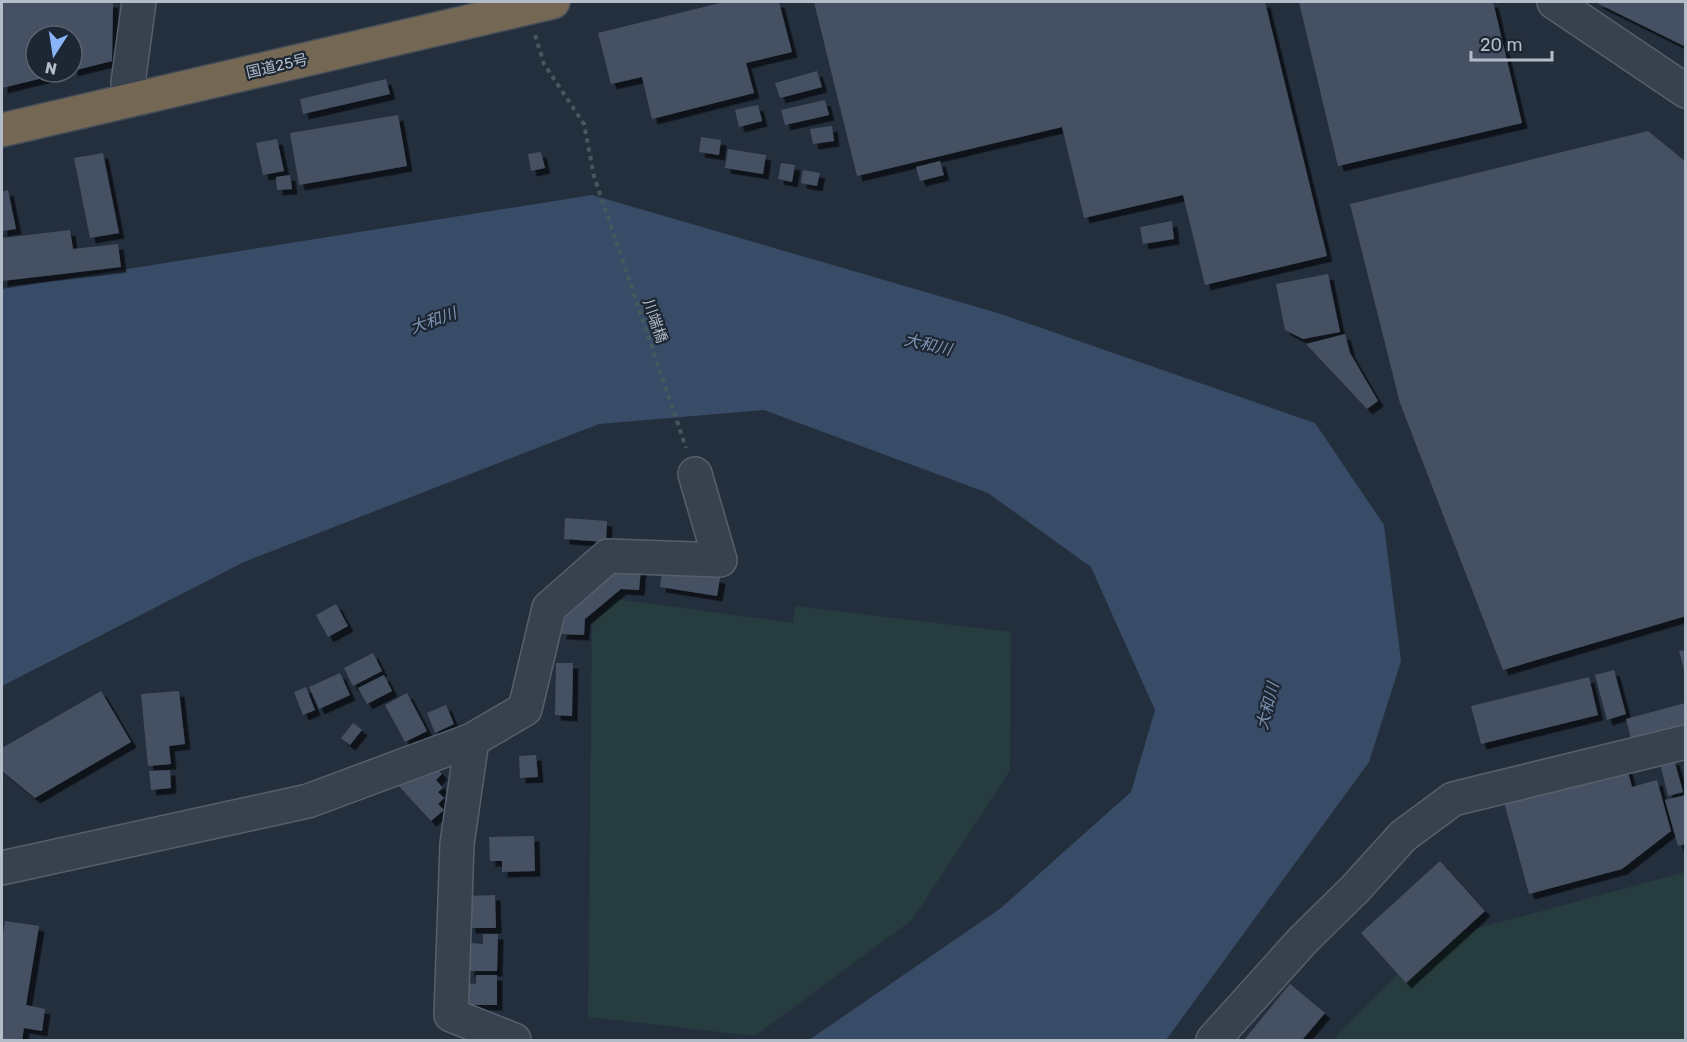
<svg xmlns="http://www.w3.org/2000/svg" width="1687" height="1042" viewBox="0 0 1687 1042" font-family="Rubik,'Noto Sans JP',sans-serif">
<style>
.green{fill:#263c3f}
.water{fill:#394c67}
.building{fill:#455162;filter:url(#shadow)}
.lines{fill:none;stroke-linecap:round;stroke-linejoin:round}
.minor-casing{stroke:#565f6c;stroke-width:36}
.highway-casing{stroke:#434c59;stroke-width:36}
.path{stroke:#44595c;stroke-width:4;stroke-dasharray:4.5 4.5;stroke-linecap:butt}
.minor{stroke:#38414e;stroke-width:33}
.highway{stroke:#746855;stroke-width:33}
.labels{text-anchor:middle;stroke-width:4.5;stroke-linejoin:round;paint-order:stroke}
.street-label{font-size:15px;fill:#b4bcc9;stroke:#1d2633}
.water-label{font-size:16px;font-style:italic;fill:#7c92b1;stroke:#1d2633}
</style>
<defs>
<filter id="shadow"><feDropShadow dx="5.5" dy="5.5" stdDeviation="0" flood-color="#0009"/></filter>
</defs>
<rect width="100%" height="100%" fill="#242f3e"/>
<path class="green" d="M616,599L793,623L795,606L1011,632L1010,771L912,920L755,1036L588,1017L592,625Z
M1685,872V1040H1333L1431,941Z"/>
<path class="water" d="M592,195L1001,314L1315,423L1384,525L1401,661L1369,762L1166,1040H809L1001,908L1131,792L1155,710L1091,567L988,493L764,410L599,424L244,562L2,686V289Z"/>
<path class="building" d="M2,2H113L112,61L72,71V36H36V72L63,73L2,88Z
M724,2H779L792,52L746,63L754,93L652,119L642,77L611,84L598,33Z
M814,2H1265L1327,256L1205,285L1183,195L1084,218L1062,127L857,176Z
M1299,2H1493L1522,123L1338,166Z
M1595,2H1686V47Z
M817,71L822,87L780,98L775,83Z
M386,79L390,94L303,114L300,99Z
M825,100L829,115L785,125L781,110Z
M758,105L762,121L739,127L735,110Z
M398,115L407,166L299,185L290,133Z
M832,126L834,141L813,144L810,129Z
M1648,131L1686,162V616L1503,670L1400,403L1350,204Z
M701,137L721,140L719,155L699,152Z
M277,139L284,171L263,175L256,143Z
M728,149L766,155L763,174L725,168Z
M541,152L545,168L531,171L528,154Z
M103,153L119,233L90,238L74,158Z
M940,161L944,175L920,181L916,167Z
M781,163L795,165L792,182L778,179Z
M803,170L820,173L817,186L801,183Z
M290,175L292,189L277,190L276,177Z
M8,190L16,229L2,231V192Z
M1172,221L1174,239L1143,244L1140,227Z
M70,230L73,249L118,244L121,267L2,281V238Z
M1328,274L1340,332L1303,339L1285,330L1276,284Z
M1345,334L1350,353L1378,401L1367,409L1306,344Z
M565,518L607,521L606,542L564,539Z
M610,567L641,569L639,590L621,589L585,619L584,635L561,634L563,610Z
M662,570L720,578L717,596L660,587Z
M336,604L348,626L328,637L316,615Z
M1686,650V673H1685L1679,651Z
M373,653L382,671L353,686L344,668Z
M556,663H573L572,716L555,715Z
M1614,670L1626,714L1607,720L1595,675Z
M340,673L350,695L319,709L309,687Z
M384,675L392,691L367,704L358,688Z
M1589,677L1598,715L1481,744L1471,706Z
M306,687L315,710L303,715L294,692Z
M101,691L131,742L35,798L2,771V748Z
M179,691L185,744L169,746L171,764L148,766L141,694Z
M407,693L427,731L405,742L385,705Z
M1685,703L1686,728L1632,742L1626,719Z
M446,705L454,724L435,733L427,713Z
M353,723L362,730L350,745L341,738Z
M536,755L538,777L520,778L519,756Z
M1674,759L1683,792L1668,796L1660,763Z
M432,763L442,774L436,780L443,788L438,792L444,798L438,804L444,810L431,821L397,784Z
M1626,765L1632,787L1657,780L1671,831L1622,869L1529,894L1503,798Z
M170,770L171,788L151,790L149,771Z
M1686,795V844L1678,846L1665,800Z
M534,836L535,871L502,872V861H490L489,837Z
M1440,861L1485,911L1406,983L1361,933Z
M495,895L496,928H470L469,896Z
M5,921L39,926L26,1005L45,1009L42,1031L24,1028L22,1040H2V941Z
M483,934H498L497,971H469L470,943L483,944Z
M476,975H497V1005H468V983L476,984Z
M1290,984L1325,1013L1302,1040H1244Z"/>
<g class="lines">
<g class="minor-casing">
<path id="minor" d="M139,2L128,83L141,98
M1554,2L1686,91
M472,740L457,844L451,1015L514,1040
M2,868L308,801L472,740L525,709L549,608L608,556L720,560L695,474
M1213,1040L1304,939L1355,889L1403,836L1453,799L1686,742"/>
</g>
<g class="highway-casing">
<path id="highway" d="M2,130L553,2"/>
</g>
<path class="path" d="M535,35L544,64L584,124L594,176L686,448"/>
<use href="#minor" class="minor"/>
<use href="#highway" class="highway"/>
</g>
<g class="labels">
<g class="street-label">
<text transform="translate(277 66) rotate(-13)" y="5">国道25号</text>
<text transform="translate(655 321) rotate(71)" y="5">川端橋</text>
</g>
<g class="water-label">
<text transform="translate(433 320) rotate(-20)" y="6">大和川</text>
<text transform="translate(928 344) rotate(13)" y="6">大和川</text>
<text transform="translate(1267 706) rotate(-76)" y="6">大和川</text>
</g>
</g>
<rect width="1687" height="1042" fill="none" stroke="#b4bcc9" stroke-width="6"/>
<g transform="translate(54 54) rotate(192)"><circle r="28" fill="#1d2633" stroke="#59626f" stroke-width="1.5"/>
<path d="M0-4.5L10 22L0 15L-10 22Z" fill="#8ab4f8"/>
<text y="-9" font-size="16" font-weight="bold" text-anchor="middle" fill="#b4bcc9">N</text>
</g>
<path d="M1471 51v9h81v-9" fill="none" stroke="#b4bcc9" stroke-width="3"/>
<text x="1480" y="51" font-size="18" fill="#b4bcc9" stroke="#1d2633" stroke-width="4.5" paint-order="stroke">20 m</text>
</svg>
